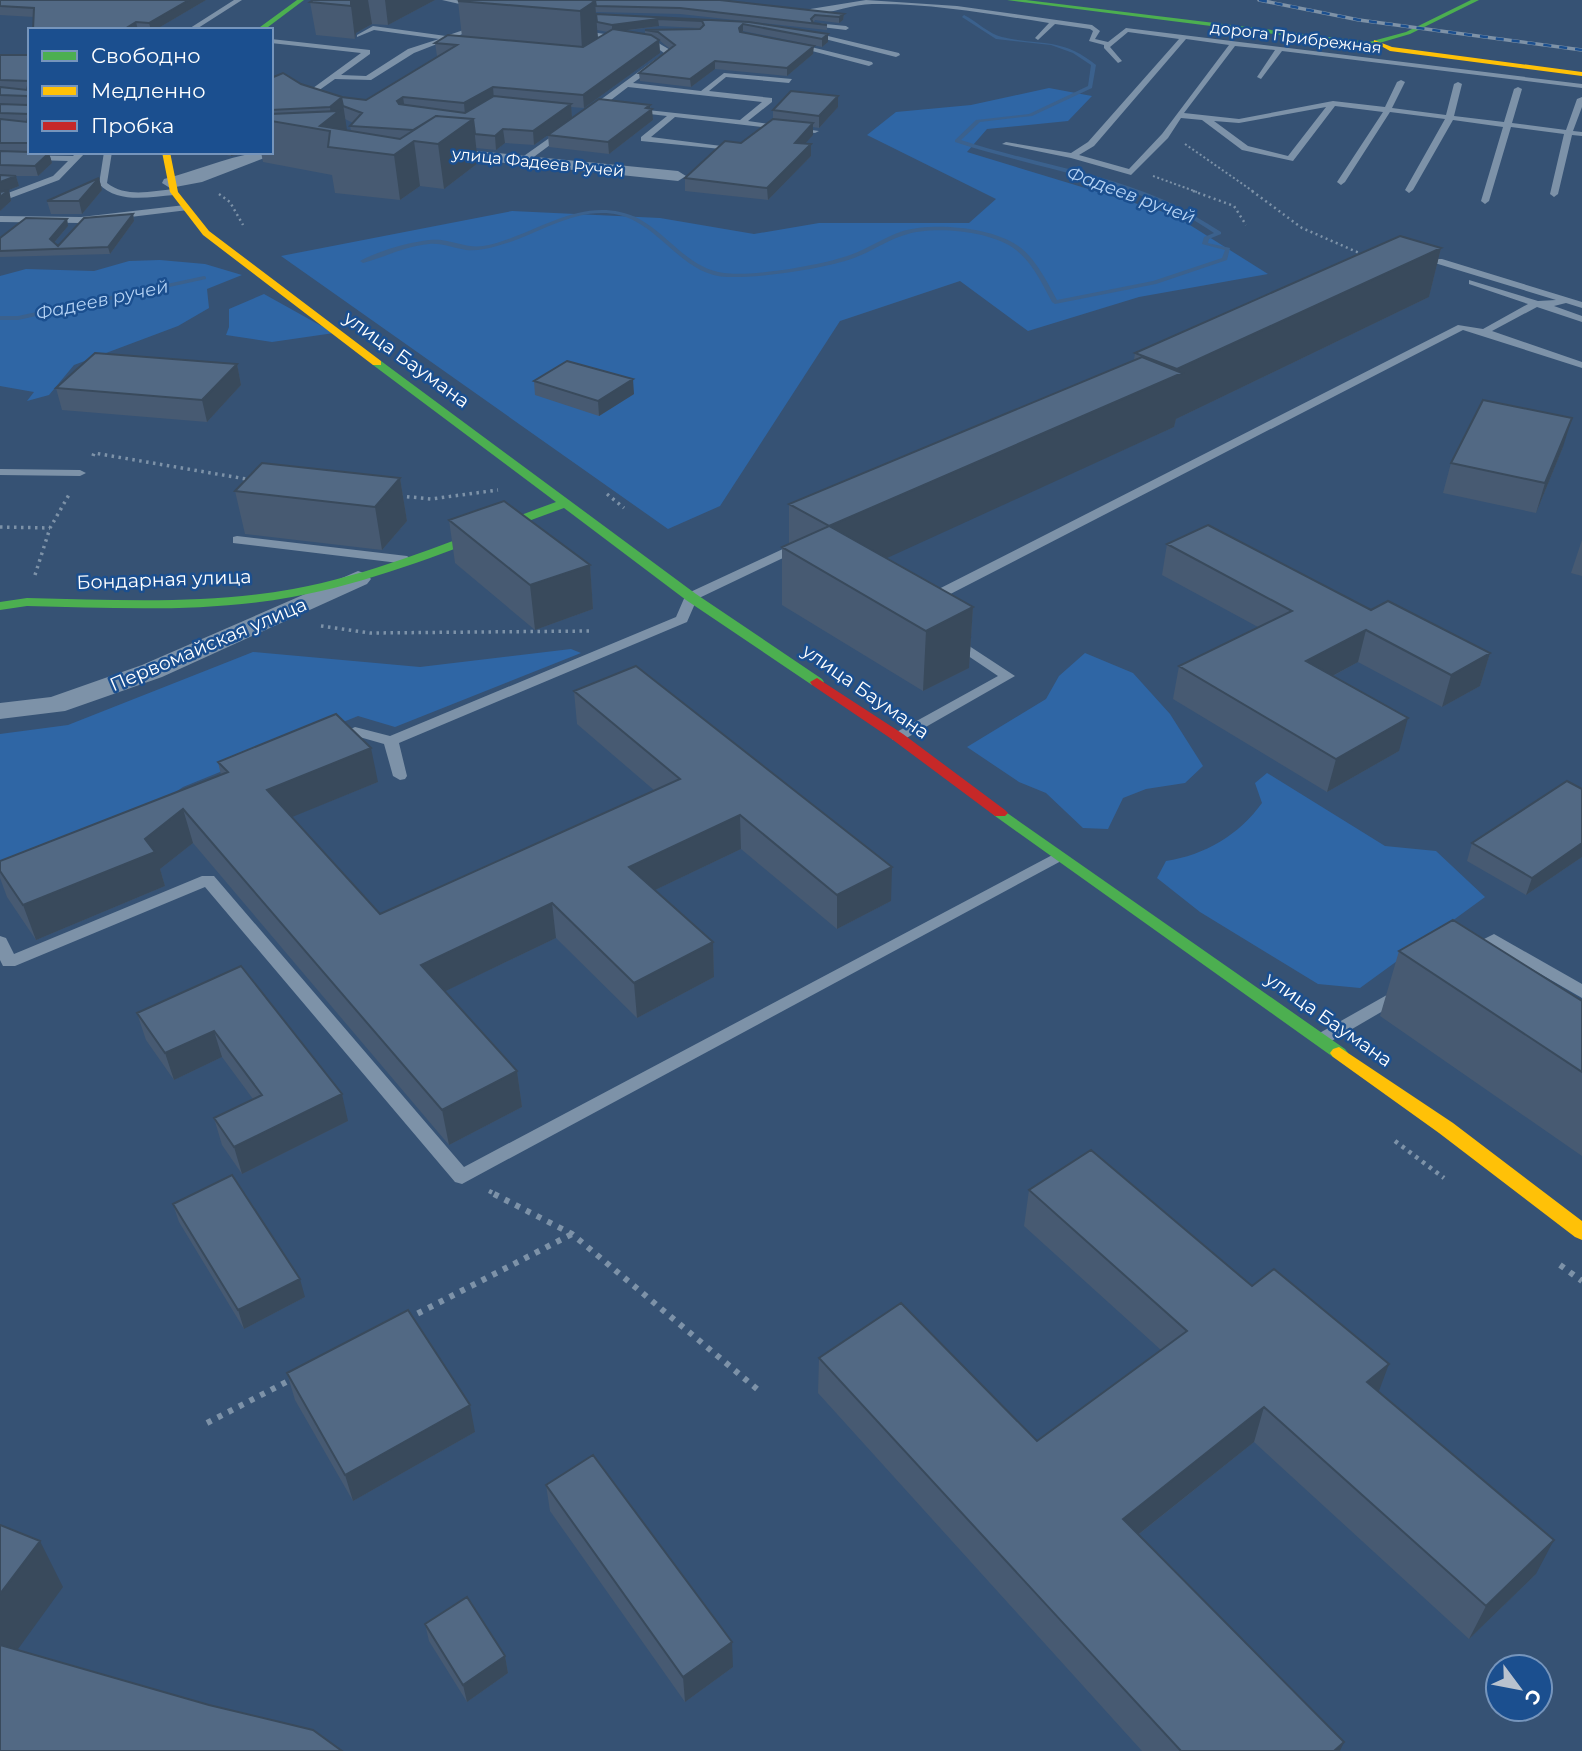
<svg xmlns="http://www.w3.org/2000/svg" width="1582" height="1751" viewBox="0 0 1582 1751" font-family="Montserrat,sans-serif">
<style>
.green{fill:#2f66a5}
.lines{fill:none;stroke-linecap:round;stroke-linejoin:round}
.stream{fill:#3b618d;fill-rule:evenodd}
.path-far4{stroke:#7d92a8;stroke-width:2;stroke-dasharray:2 2.5;stroke-linecap:butt}
.path-far3{stroke:#7d92a8;stroke-width:2.5;stroke-dasharray:2 3.5;stroke-linecap:butt}
.path-far2{stroke:#7d92a8;stroke-width:3.5;stroke-dasharray:2.5 4.5;stroke-linecap:butt}
.path-far1{stroke:#7d92a8;stroke-width:4.5;stroke-dasharray:3.5 5;stroke-linecap:butt}
.path{stroke:#7d92a8;stroke-width:6;stroke-dasharray:5 7;stroke-linecap:butt}
.lane{fill:#7d92a8;fill-rule:evenodd}
.street{fill:#7d92a8;fill-rule:evenodd}
.fast{fill:#4caf50;fill-rule:evenodd}
.slow{fill:#ffc107;fill-rule:evenodd}
.jam{fill:#c62828;fill-rule:evenodd}
.rail-casing{stroke:#7e92a7;stroke-width:3.5}
.rail{stroke:#1b4f8f;stroke-width:2.5;stroke-dasharray:8;stroke-linecap:butt}
.wall{fill:#475a72;fill-rule:evenodd}
.shaded-wall{fill:#394a5c}
.building{fill:#526984;stroke:#394a5c;stroke-width:2}
.labels{text-anchor:middle;stroke-width:5;stroke-linejoin:round;paint-order:stroke}
.far-street-label{font-size:16px;fill:#fff;stroke:#1b4f8f}
.far-water-label{font-size:18px;font-style:italic;fill:#b5d3f5;stroke:#1b4f8f}
.street-label{font-size:19px;fill:#fff;stroke:#1b4f8f}
</style>
<rect width="100%" height="100%" fill="#365274"/>
<path class="green" d="M1049,88L1092,96L1068,121L987,129L967,152L1174,215L1268,274L1139,297L1028,331L960,281L840,321L720,506L668,529L281,256L512,211L660,218L754,234L819,223H969L996,199L867,135L896,112L971,105Z
M160,260L205,264L242,275L207,289L209,308L178,326L74,365L49,395L27,401L34,392L0,386V276L26,269L94,271L129,261Z
M264,294L334,333L272,342L226,335L229,327V309Z
M571,649L581,653L395,727L358,716L183,787L160,803L0,870V734L68,725L253,652L420,667Z
M1085,653L1133,673L1170,714L1203,766L1185,783L1146,789L1123,798L1108,829L1083,828L1046,793L1019,782L967,747L1046,699L1059,676Z
M1267,773L1385,846L1436,851L1485,897L1360,988L1318,984L1200,912L1157,878L1166,861C1205,855 1239,835 1262,803L1255,783Z"/>
<g class="lines">
<path class="stream" d="M964,15C976,21 989,34 1002,37C1041,46 1062,37 1096,65L1092,88L1032,116L980,122L961,140C1027,162 1100,172 1164,200C1184,209 1202,220 1221,232V234L1209,239L1208,243L1230,248L1227,260L1156,284L1055,304L1052,302C1042,284 1033,263 1016,250C992,231 936,226 908,234C889,239 873,251 854,258C823,269 762,278 728,277C682,276 661,225 619,215C576,205 537,236 497,246C487,249 476,251 466,250C453,248 443,243 429,244C406,246 385,257 363,263L360,261C378,251 420,238 441,240C456,242 468,248 483,246C529,238 572,201 620,212C661,220 682,268 724,273C752,277 823,265 850,255C868,249 884,237 903,231C934,222 995,227 1021,248C1037,261 1047,282 1057,300L1153,281L1222,258L1225,250L1202,244L1204,237L1214,233C1196,221 1178,210 1157,202C1093,175 1022,164 955,142V140L976,120L1029,114L1088,86L1091,65L1073,53L1051,45L996,39L962,17Z
M204,276L206,277V279L18,320H0V316H18Z"/>
<path class="path-far4" d="M1185,144L1254,192
M1153,176L1197,192"/>
<path class="path-far3" d="M1193,191L1234,206L1246,225
M1252,191L1302,228L1364,255
M219,194L230,202L243,225"/>
<path class="path-far2" d="M93,456L94,453L252,480
M607,494L624,508
M400,496L431,499L498,490
M0,527L50,528
M35,575L50,528L70,493
M321,626L370,633L592,631"/>
<path class="path-far1" d="M1395,1141L1444,1178
M489,1191L497,1195"/>
<path class="path" d="M494,1194L572,1234L757,1389
M1560,1265L1582,1281
M407,1319L572,1234
M207,1423L294,1378"/>
<path class="lane" d="M234,0H242L195,30H187Z
M442,0H456L480,6L477,8Z
M866,0L957,6L1092,25L1100,31L1095,39L1108,42L1126,28L1582,84V88L1282,51L1261,79L1257,77L1275,50L1235,46L1184,113L1239,119L1333,101L1385,107L1397,82L1401,80L1405,82L1392,108L1446,115L1454,84L1458,82L1462,84L1454,116L1504,122L1514,89L1518,87L1522,89L1512,123L1566,130L1577,99L1582,97V107L1573,131L1582,132V136L1572,135L1558,194L1554,197L1550,194L1564,134L1511,127L1489,201L1485,204L1481,201L1503,127L1453,120L1413,190L1409,193L1405,190L1445,119L1390,112L1345,182L1341,185L1337,182L1383,112L1335,106L1293,161L1242,150L1202,120L1181,118L1168,138L1131,175L1071,158L1002,144L1006,142L1071,153L1088,142L1179,39L1128,32L1110,47L1122,61L1118,63L1104,48V45L1089,41L1093,31L1090,29L1055,24L1038,40L1035,38L1049,23C990,14 931,3 872,4C849,4 818,20 798,11ZM1186,39L1229,45L1162,134L1129,169L1079,155L1094,146ZM1326,107L1288,156L1248,146L1214,121L1239,123Z
M815,23L846,26L849,28L846,30L813,26Z
M478,25L483,26L414,53L371,80L335,79L301,103L298,99L361,53L271,43V39L370,50V54L341,75L366,76L408,49L439,39L374,30L357,37V35L373,26L446,36Z
M576,30L655,41L672,51V55L633,83L701,91L724,73L792,79L789,83L726,77L709,91L772,98V102L748,121L819,131L815,133L675,117L651,137L745,149L741,151L641,141V137L667,116L632,112L629,108L740,120L762,102L628,87L594,113H588V109L664,53L653,45L574,33Z
M807,31L899,53L900,55L896,57L805,34Z
M795,43L872,62L873,64L869,66L793,46Z
M562,129L569,131L527,162H521V158Z
M77,152H86L59,180L0,202V196L53,176L68,161L0,159V155L73,156Z
M104,152H112L107,183C126,198 152,191 174,189L178,192L174,195C149,197 118,204 99,184Z
M185,205L188,206V210L81,223L0,222V216L81,217Z
M1414,259H1442L1582,302V308L1566,303L1554,306L1582,316V322L1537,307L1492,331L1582,362V368L1463,330L931,604H921V598L1458,325L1483,329L1528,304L1469,284V280L1538,301L1556,300L1438,264L1414,263Z
M0,469L80,470L86,473L80,476L0,475Z
M237,536L407,556L413,560L407,564L233,543V537Z
M800,541L804,542V548L697,599L687,622L399,743L407,776L405,779L400,780L393,776L384,744L356,736L336,743L329,739L355,727L390,736L676,617L686,594Z
M954,636L1015,676L903,740H893L891,737L893,734L998,676L949,643V637Z
M1058,852L1066,857L1063,860L462,1184L455,1182L205,887L15,966H3L0,960V936L6,938L14,954L202,876H214L464,1167Z
M1494,934L1582,984V998L1494,947L1478,956H1466L1464,952L1466,948Z
M1401,987L1407,989L1409,993L1407,997L1328,1043H1316L1313,1039L1316,1035Z"/>
<path class="street" d="M436,147L678,171L686,176L678,181L430,155V149Z
M271,148L274,152L272,155L202,182L170,188L162,183L164,179C198,171 237,152 271,152Z
M358,571L367,574L371,579L367,584L162,677L65,711L0,719V703L51,697L142,665Z"/>
<path class="fast" d="M297,0H304L264,30H256Z
M1007,0H1026L1369,42L1406,32L1471,0H1479L1410,34L1369,46Z
M373,361H381L696,594L822,679L824,682L822,685H812L686,600L564,508C474,540 386,580 292,597C204,613 115,608 27,606L0,610V602L27,598C116,600 206,605 293,589C384,572 470,533 556,502L373,365Z
M1000,808L1345,1049L1348,1053L1345,1057H1333L995,816L992,813L995,810Z"/>
<path class="slow" d="M1374,40L1392,47L1582,72V76L1390,51L1374,42Z
M162,152H170L178,192L209,231L381,361V365H373L203,235L170,192Z
M1339,1047L1453,1123L1582,1221V1240L1575,1237L1439,1133L1333,1057L1330,1053L1333,1049Z"/>
<path class="jam" d="M817,678L903,734L1005,810L1008,813L1005,816H995L893,740L812,685L810,682Z"/>
<g class="rail-casing">
<path id="rail" d="M1259,0L1359,20L1582,50"/>
</g>
<use href="#rail" class="rail"/>
</g>
<path class="wall" d="M0,0H206L155,30H33L34,17L0,15Z
M313,0H435L388,25L372,24L356,33L355,39L316,35L310,2Z
M458,1L844,14L843,20L839,23L815,20L813,23L827,25V30L680,14L596,12V14L749,22L828,34V42L822,47L743,31V32L813,54L787,76L715,69L691,87L640,81L639,73L670,49L659,40L660,53L584,108L571,107L572,118L650,105L653,120L609,154L549,147L548,135L534,145L505,143L496,150L476,148L478,163L444,189L420,186L400,200L335,193L332,175L263,162L261,152H271V78L301,84L341,97L366,100L439,56H437L435,43L462,37ZM659,26L700,28L645,30V34L624,31ZM597,30L608,32L598,38ZM345,119L353,123L350,126L351,131L346,130Z
M0,55H30V152H63L62,153H49L52,163L38,176H16L19,186L9,190L11,201L0,211Z
M838,107L819,128L813,127V135L805,143L811,156L768,200L685,191V178L741,143L773,119V110Z
M212,152H252L231,156Z
M99,178L102,190L82,214H51L47,201Z
M133,214L134,221L110,254L0,257V238L67,219L68,226L54,243L58,246Z
M1441,248L1429,297L1176,419L1174,427L885,558L973,607L969,668L923,691L782,605V547L789,543V504L1134,360L1135,353Z
M237,364L241,385L207,422L62,410L56,388Z
M534,381L634,394L599,416L535,395Z
M1563,447L1536,513L1443,493L1451,463Z
M400,478L407,521L382,550L245,534L235,491Z
M449,520L590,565L593,609L535,630L455,563Z
M1582,540V576L1571,573Z
M1167,544L1371,610L1490,653L1480,686L1442,707L1358,662L1333,676L1399,751L1327,792L1173,699L1179,666L1258,627L1162,575Z
M574,691L891,901L837,929L741,849L655,890L713,942L714,977L637,1018L556,938L445,991L517,1071L522,1107L449,1145L193,843L160,869L165,886L36,940L7,897L0,878V861L221,775L218,762L378,782L291,817L380,914L655,791L577,724Z
M1582,789V857L1526,895L1467,861L1472,843Z
M1399,951L1582,1001V1156L1380,1016Z
M241,966L348,1121L242,1174L222,1145L214,1118L253,1099L222,1057L174,1080L146,1040L137,1013Z
M1029,1190L1378,1392L1536,1574L1469,1639L1254,1442L1138,1535L1340,1751H1142L818,1393L819,1358L1037,1441L1161,1350L1024,1226Z
M173,1204L305,1297L244,1329L179,1222Z
M287,1373L475,1432L353,1501L295,1400Z
M546,1485L733,1667L685,1702L550,1511Z
M425,1624L505,1656L508,1673L467,1702L429,1641Z"/>
<path class="shaded-wall" d="M189,0H206L155,30H151L149,23Z
M351,0H368L372,24L356,33L355,39L351,6Z
M385,0H435L388,25Z
M595,1L598,40L582,50L580,11Z
M844,14L843,20L839,23V17Z
M658,19L659,26L612,32V25Z
M136,22L138,30H123Z
M743,24V31L739,36V28Z
M828,34V42L822,47V39Z
M659,40L660,53L584,108L583,95Z
M814,46L813,54L787,76V68Z
M715,61V69L691,87L690,79Z
M493,87L494,100L465,116L464,103Z
M838,96V107L819,128V116Z
M342,97L347,130L330,131L320,126L331,117L330,107Z
M403,97L405,110L397,101Z
M571,104L572,118L534,145L533,131Z
M650,105V110L652,109L653,120L609,154L608,142Z
M473,119L478,163L444,189L438,144Z
M813,123V135L795,155V143Z
M503,129L505,143L496,150L495,136Z
M414,141L420,186L400,200L394,155Z
M811,144V156L768,200L767,188Z
M230,152H252L231,156Z
M49,153L52,163L38,176L35,166Z
M16,176L19,186L9,190L11,201L0,211V182Z
M99,178L102,190L82,214L79,201Z
M133,214L134,221L110,254L108,247Z
M67,219L68,226L52,245L50,239Z
M1441,248L1429,297L1176,419L1174,427L839,580L829,526L1175,376L1177,369Z
M237,364L241,385L207,422L202,400Z
M633,379L634,394L599,416L598,401Z
M1572,418L1563,447L1536,513L1545,483Z
M400,478L407,521L382,550L375,507Z
M590,565L593,609L535,630L530,585Z
M973,607L969,668L923,691L926,631Z
M1366,630L1358,662L1299,694L1306,661Z
M1490,653L1480,686L1442,707L1451,675Z
M1408,718L1399,751L1327,792L1336,759Z
M371,748L378,782L275,824L267,790Z
M183,809L193,843L160,869L165,886L36,940L23,905L145,839Z
M740,815L741,849L632,901L629,867Z
M1582,843V857L1526,895L1532,878Z
M892,867L891,901L837,929V895Z
M552,903L556,938L427,1000L421,965Z
M713,942L714,977L637,1018L634,983Z
M214,1031L222,1057L174,1080L165,1053Z
M517,1071L522,1107L449,1145L442,1110Z
M342,1094L348,1121L242,1174L234,1147Z
M300,1279L305,1297L244,1329L238,1310Z
M1389,1364L1376,1399L1367,1382Z
M470,1405L475,1432L353,1501L345,1475Z
M1264,1407L1254,1442L1115,1553L1123,1519Z
M1554,1540L1536,1574L1469,1639L1486,1606Z
M40,1541L63,1587L0,1674V1594Z
M732,1642L733,1667L685,1702L683,1677Z
M505,1656L508,1673L467,1702L463,1685Z
M1344,1742L1340,1751H1334Z"/>
<path class="building" d="M0,0H189L149,23L136,22L123,30H33L34,8L0,6Z
M313,0H351V6L310,2Z
M461,0H591L595,1L580,11L458,1Z
M591,0H720L844,14L839,17L815,15L811,19L813,23L827,25L680,8L596,6L595,1Z
M596,14L749,22L828,34L822,39L743,24L739,28L740,32L814,46L787,68L715,61L690,79L639,73L675,45L658,32L645,30L700,29L704,25L702,21L658,19L612,25L597,22Z
M613,29L651,35L659,40L583,95L493,87L464,103L403,97L397,101L399,104L465,113L494,96L571,104L533,131L503,129L495,136L475,134L473,119L436,116L413,130L350,126L362,113L343,106L341,97L366,100L457,45L435,43L448,35L583,47Z
M0,55H30V101L27,96L0,95V87L27,90L29,81L0,80Z
M283,73L301,84L342,97L330,107L271,110V78Z
M791,91L838,96L819,116L773,110Z
M599,99L650,105L646,108L652,109L608,142L548,135Z
M30,102V143H0V119L27,122L29,114L0,113V104L27,105Z
M339,111L320,126L400,139L436,116L473,119L438,144L414,141L394,155L328,147L330,131L271,121V114Z
M773,119L813,123L795,143L811,144L767,188L685,178L725,141L741,143Z
M0,151L30,152L49,153L35,166L0,165Z
M0,175L16,176L0,182Z
M99,178L79,201H47Z
M9,190L0,197V192Z
M133,214L108,247L0,251V238L26,218L67,219L50,239L58,246L84,218Z
M1400,236L1441,248L1177,369L1135,353Z
M95,353L237,364L202,400L56,388Z
M1142,357L1182,373L829,526L789,504Z
M567,361L633,379L598,401L534,381Z
M1483,400L1572,418L1545,483L1451,463Z
M262,463L400,478L375,507L235,491Z
M504,501L590,565L530,585L449,520Z
M1208,525L1371,610L1388,601L1490,653L1451,675L1366,630L1306,661L1408,718L1336,759L1179,666L1292,611L1167,544Z
M829,526L973,607L926,631L782,547Z
M636,666L892,867L837,895L740,815L629,867L713,942L634,983L552,903L421,965L517,1071L442,1110L183,809L145,839L155,852L23,905L0,871V861L228,772L218,762L336,714L371,748L267,790L380,914L680,779L574,691Z
M1567,781L1582,789V843L1532,878L1472,843Z
M1453,920L1582,1001V1072L1399,951Z
M241,966L342,1094L234,1147L214,1118L262,1095L214,1031L165,1053L137,1013Z
M1091,1150L1252,1286L1274,1269L1389,1364L1367,1382L1554,1540L1486,1606L1264,1407L1123,1519L1344,1742L1334,1751H1181L819,1358L901,1303L1037,1441L1187,1331L1029,1190Z
M232,1175L300,1279L238,1310L173,1204Z
M408,1310L470,1405L345,1475L287,1373Z
M593,1455L732,1642L683,1677L546,1485Z
M0,1525L40,1541L0,1594Z
M467,1597L505,1656L463,1685L425,1624Z
M0,1645L209,1705L313,1730L342,1751H0Z"/>
<g class="labels">
<g class="far-street-label">
<text transform="translate(1296 37) rotate(7)" y="6">дорога Прибрежная</text>
<text transform="translate(538 162) rotate(6)" y="6">улица Фадеев Ручей</text>
</g>
<g class="far-water-label">
<text transform="translate(1131 195) rotate(20)" y="6">Фадеев ручей</text>
<text transform="translate(102 300) rotate(-12)" y="6">Фадеев ручей</text>
</g>
<g class="street-label">
<text transform="translate(407 359) rotate(36)" y="7">улица Баумана</text>
<text transform="translate(164 579) rotate(-2)" y="7">Бондарная улица</text>
<text transform="translate(208 644) rotate(-23)" y="7">Первомайская улица</text>
<text transform="translate(866 691) rotate(35)" y="7">улица Баумана</text>
<text transform="translate(1329 1019) rotate(35)" y="7">улица Баумана</text>
</g>
</g>
<rect x="28" y="28" width="245" height="126" fill="#1b4f8f" stroke="#7695bc" stroke-width="2"/>
<rect x="42" y="51" width="35" height="10" fill="#4caf50" stroke="#7695bc" stroke-width="2"/>
<text x="91" y="63" font-size="21" fill="#ffffff">Свободно</text>
<rect x="42" y="86" width="35" height="10" fill="#ffc107" stroke="#7695bc" stroke-width="2"/>
<text x="91" y="98" font-size="21" fill="#ffffff">Медленно</text>
<rect x="42" y="121" width="35" height="10" fill="#c62828" stroke="#7695bc" stroke-width="2"/>
<text x="91" y="133" font-size="21" fill="#ffffff">Пробка</text>
<g transform="translate(1519 1688) rotate(122)"><circle r="33" fill="#1b4f8f" stroke="#7695bc" stroke-width="2"/>
<path d="M0-5L12 26L0 18L-12 26Z" fill="#b9c2ce"/>
<text y="-10" font-size="19" font-weight="bold" text-anchor="middle" fill="#ffffff">С</text>
</g>
</svg>
